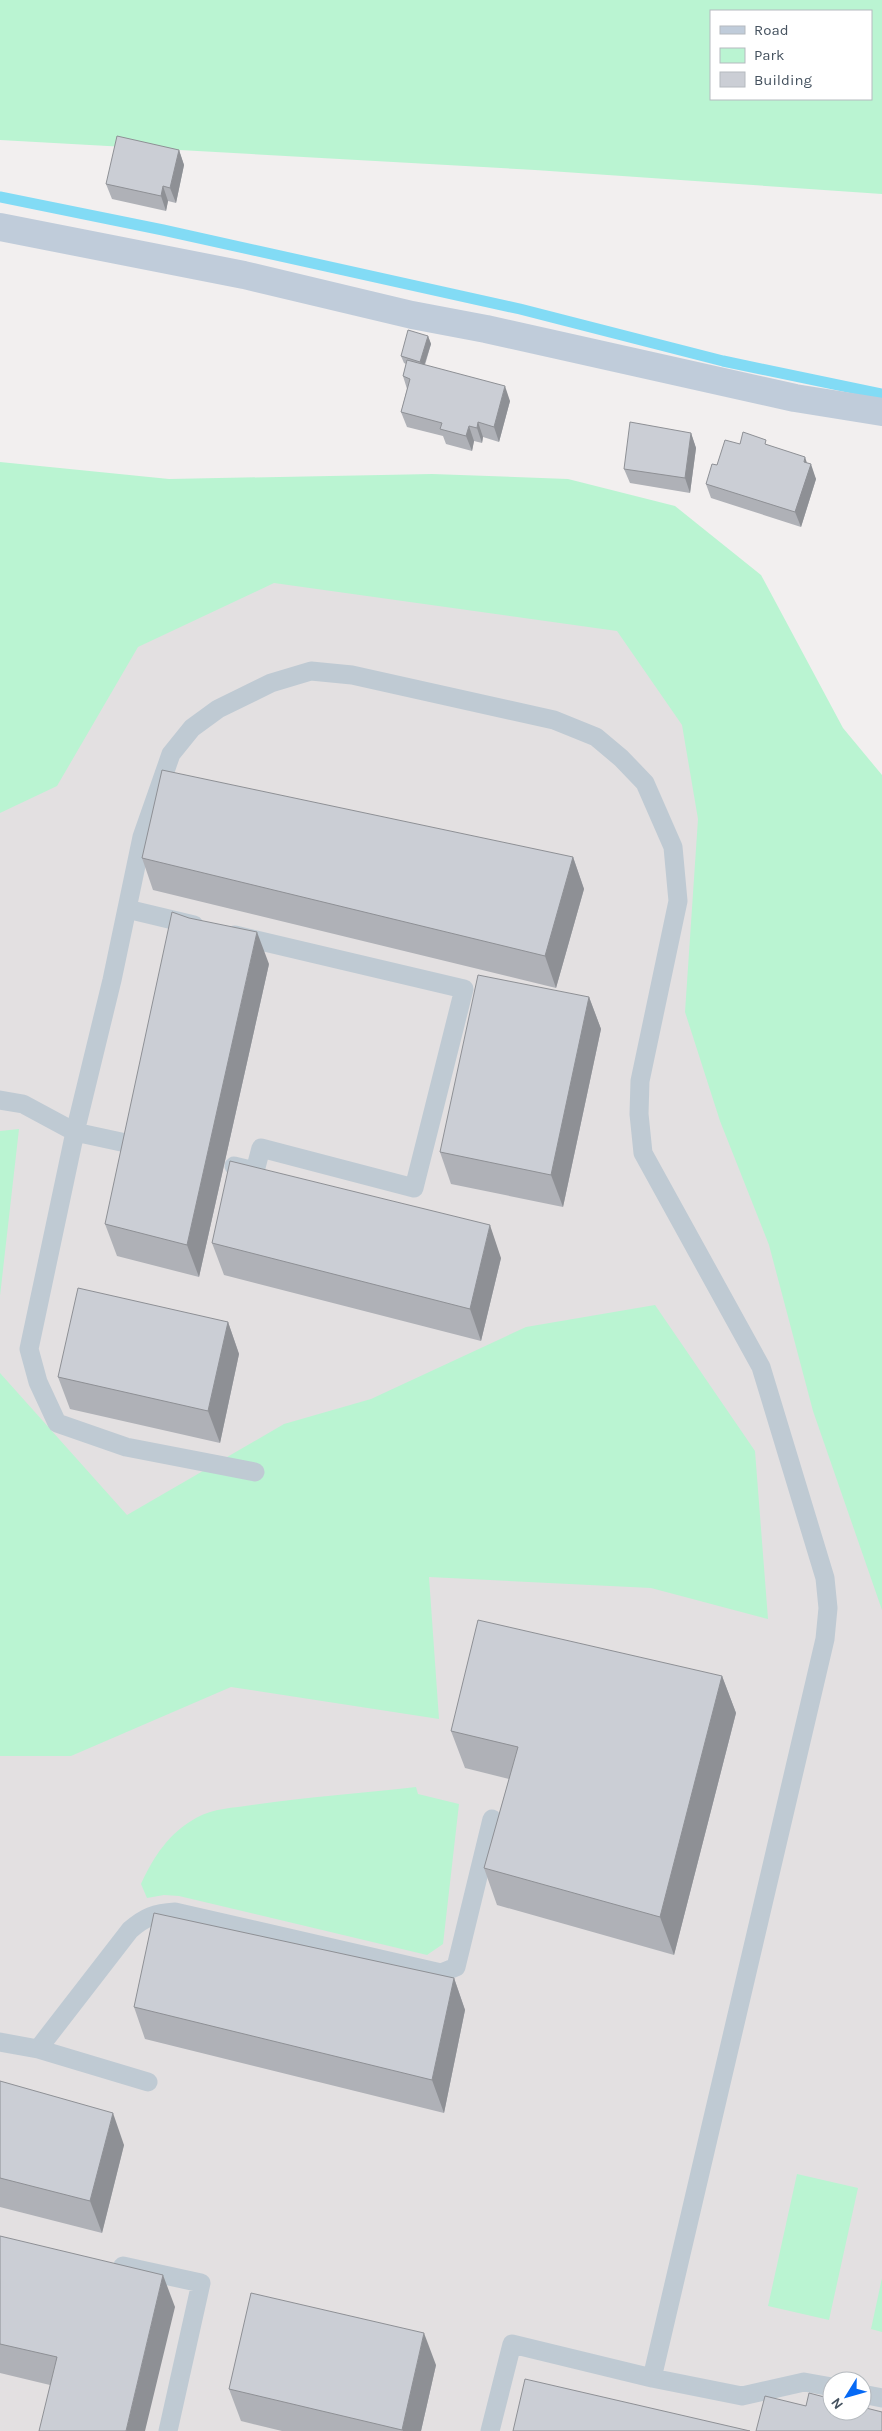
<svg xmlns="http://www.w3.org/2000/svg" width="882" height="2431" viewBox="0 0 882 2431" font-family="Karla,sans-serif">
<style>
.education{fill:#e3e0e1;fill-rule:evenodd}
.green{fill:#baf4d2;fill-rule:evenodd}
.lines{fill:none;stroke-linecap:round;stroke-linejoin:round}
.stream{stroke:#82dbf5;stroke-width:11}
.lane{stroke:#bfcad3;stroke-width:19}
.secondary{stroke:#c0ccda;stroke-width:28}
.wall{fill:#afb1b7}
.shaded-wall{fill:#8e9095}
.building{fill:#cbced5;stroke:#8e9095}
</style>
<rect width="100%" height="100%" fill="#f2efef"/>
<path class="education" d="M270,542L626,625L681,703L882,1568V2431H0V615ZM832,2381H862V2411H832Z"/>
<path class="green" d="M0,0H882V194L535,170L0,140ZM711,11H871V99H711Z
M0,462L169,479L432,474L568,479L675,506L761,575L843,728L882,775V1610L813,1411L769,1245L720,1121L685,1012L698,819L682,725L617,631L274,583L138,647L57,786L0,813Z
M19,1129L0,1296V1131Z
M655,1305L755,1451L768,1619L651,1588L429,1577L439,1719L231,1687L71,1756H0V1373L127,1515L284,1424L371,1399L526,1327Z
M416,1787L418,1794L459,1804L443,1944L427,1955L179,1896L164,1895L147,1898L141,1884C154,1856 169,1833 196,1818C213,1808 234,1808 252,1805C307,1797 362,1793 416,1787Z
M797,2174L858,2188L829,2320L768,2306Z
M882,2278V2332L871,2329Z"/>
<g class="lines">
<path class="stream" d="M0,197L163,230L520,309L723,361L882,394"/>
<path class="lane" d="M127,909L194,925
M0,1100L23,1104L75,1132L135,1145
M234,1166L255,1171L261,1148L414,1188L464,989L235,935
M255,1472L126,1447L57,1423L38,1382L29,1349L75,1132L112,980L142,837L171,754L192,728L218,709L271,683L311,671L352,675L554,720L596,737L621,758L645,783L673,847L678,901L640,1081L639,1114L643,1153L761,1367L825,1578L828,1608L825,1639L652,2378
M0,2042L38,2049L148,2082
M38,2049L130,1930C145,1917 155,1913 175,1912L441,1973L456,1967L492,1819
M123,2266L201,2283L168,2431
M862,2394L882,2398
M490,2431L512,2344L652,2378L742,2396L804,2382L832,2387"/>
<path class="secondary" d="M0,227L244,275L412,315L486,329L795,398L882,412"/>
</g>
<path class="wall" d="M179,150L184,165L176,203L168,201L166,211L112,199L106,184Z
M428,336L431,344L425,365L510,401L499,442L483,437L482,443L474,441L472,451L446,444L443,436L407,427L401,412L407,389L403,376L406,364L404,363L401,356Z
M691,433L696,448L690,493L630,483L624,469Z
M740,444L768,445L807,463L816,479L801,527L711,498L706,484L717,465Z
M573,857L584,889L556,988L153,890L142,858Z
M269,964L199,1277L117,1256L105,1224Z
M589,997L601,1029L563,1207L451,1184L440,1152Z
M212,1243L501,1258L481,1341L224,1275Z
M228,1322L239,1354L220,1443L70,1409L58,1377Z
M722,1676L736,1713L674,1955L497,1905L484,1868L509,1779L465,1768L451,1731Z
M454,1978L465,2010L444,2113L145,2039L134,2007Z
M0,2081L124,2145L102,2233L0,2207Z
M0,2236L175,2307L50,2385L0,2373Z
M436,2365L421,2431H282L241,2421L229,2389Z"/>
<path class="shaded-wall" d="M179,150L184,165L176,203L170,188Z
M163,186L168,201L166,211L161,196Z
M428,336L431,344L423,369L420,362Z
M505,386L510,401L499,442L494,427Z
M478,422L483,437L482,443L477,428Z
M469,426L474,441L472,451L466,436Z
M691,433L696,448L690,493L685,478Z
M805,457L809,469L811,464L816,479L801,527L795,512Z
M573,857L584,889L556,988L545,956Z
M257,932L269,964L199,1277L187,1245Z
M589,997L601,1029L563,1207L551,1175Z
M490,1225L501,1258L481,1341L470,1309Z
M228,1322L239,1354L220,1443L208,1411Z
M722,1676L736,1713L674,1955L660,1917Z
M454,1978L465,2010L444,2113L432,2080Z
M113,2113L124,2145L102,2233L90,2201Z
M163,2275L175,2307L145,2431H126Z
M424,2333L436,2365L421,2431H403L402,2430Z"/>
<path class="building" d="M117,136L179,150L170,188L163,186L161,196L106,184Z
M408,330L428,336L420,362L401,356Z
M407,360L505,386L494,427L478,422L477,428L469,426L466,436L440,429L442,423L401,412L410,379L403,376Z
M630,422L691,433L685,478L624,469Z
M743,432L766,440L765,444L805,457L804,462L811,464L795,512L706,484L712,464L717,465L725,440L740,444Z
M162,770L573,857L545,956L142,858Z
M172,912L189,918L257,932L187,1245L105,1224Z
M478,975L589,997L551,1175L440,1152Z
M230,1161L490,1225L470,1309L212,1243Z
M78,1288L228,1322L208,1411L58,1377Z
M478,1620L722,1676L660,1917L484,1868L518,1747L451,1731Z
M154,1913L454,1978L432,2080L134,2007Z
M0,2081L113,2113L90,2201L0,2178Z
M0,2236L163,2275L126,2431H39L57,2357L0,2344Z
M251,2293L424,2333L402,2430L229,2389Z
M525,2379L750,2431H513Z
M809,2393L832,2399V2411H862V2407L882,2412V2431H756L765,2396L806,2406Z"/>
<rect x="710" y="10" width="162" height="90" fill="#ffffff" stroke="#b5babf"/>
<rect x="720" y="26" width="25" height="8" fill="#c0ccda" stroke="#b5babf"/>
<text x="754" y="35" font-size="15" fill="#45525f">Road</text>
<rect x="720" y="48" width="25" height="15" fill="#baf4d2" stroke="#b5babf"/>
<text x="754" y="60" font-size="15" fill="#45525f">Park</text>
<rect x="720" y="72" width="25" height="15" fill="#cbced5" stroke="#b5babf"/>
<text x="754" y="85" font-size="15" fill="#45525f">Building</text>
<g transform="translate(847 2396) rotate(233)"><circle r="24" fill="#ffffff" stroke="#b5babf"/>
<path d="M0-4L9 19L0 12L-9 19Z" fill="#0669f5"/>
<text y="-8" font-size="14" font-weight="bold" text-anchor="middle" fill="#45525f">N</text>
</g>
</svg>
